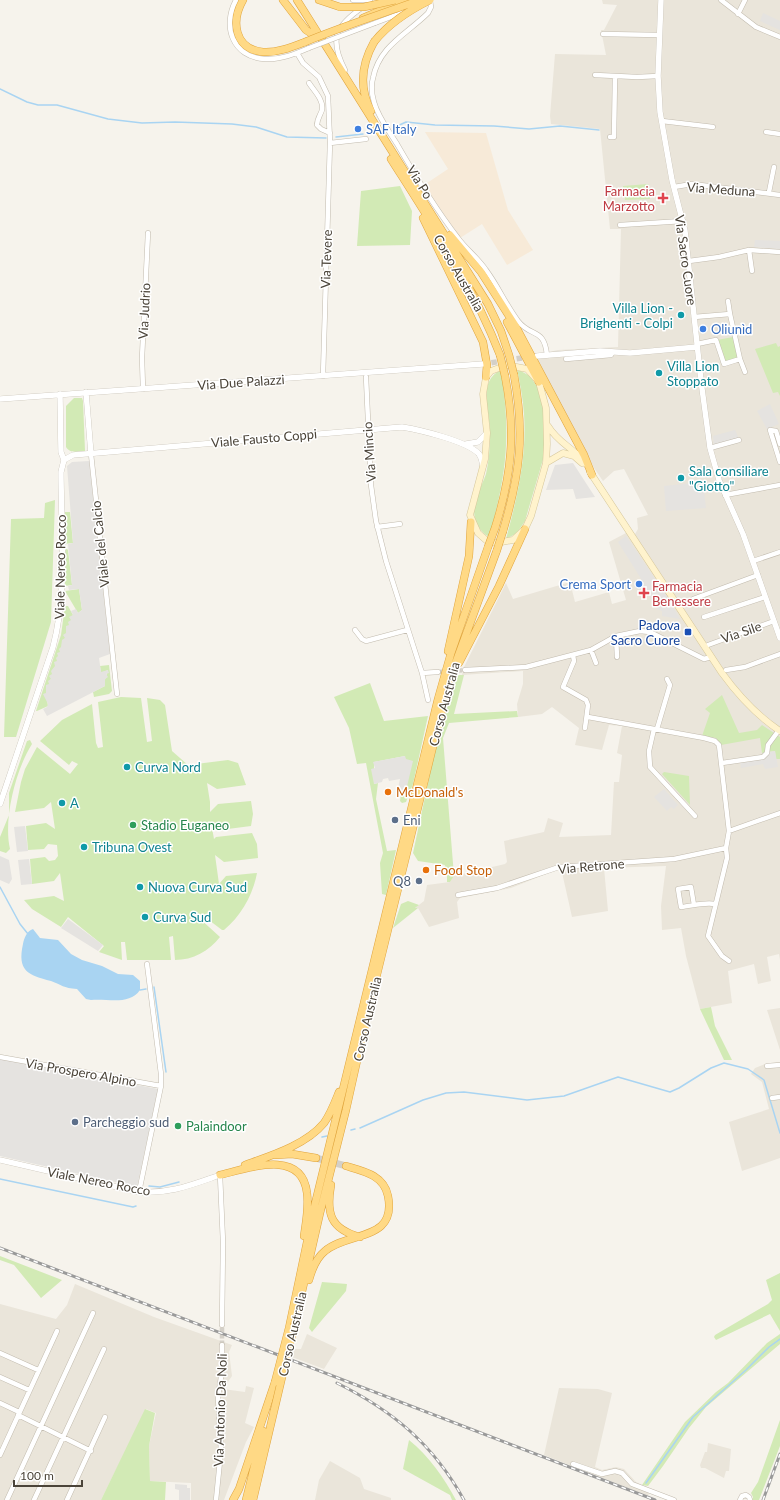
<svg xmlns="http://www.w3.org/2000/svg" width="780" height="1500" viewBox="0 0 780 1500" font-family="Lato,sans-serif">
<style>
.residential{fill:#eae5da}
.commercial{fill:#f7ead8}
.green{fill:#d2eab5}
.parking{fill:#e5e3e0}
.water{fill:#a9d4f2}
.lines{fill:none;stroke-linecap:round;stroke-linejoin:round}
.stream{stroke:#a9d4f2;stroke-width:1.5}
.minor-tunnel{stroke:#d4d0c8;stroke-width:4.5;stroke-dasharray:4.5 2;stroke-linecap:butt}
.tertiary-tunnel{stroke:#d4d0c8;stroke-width:5.5;stroke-dasharray:5.5 3;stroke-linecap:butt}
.trunk-tunnel{stroke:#d4d0c8;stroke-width:7;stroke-dasharray:7 3.5;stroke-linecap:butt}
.minor-casing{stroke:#c2bbae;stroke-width:5.5}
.tertiary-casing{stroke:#c2bbae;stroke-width:6}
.secondary-casing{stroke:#d6c79b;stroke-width:7}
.trunk-casing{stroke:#e0a43c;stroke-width:8}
.minor{stroke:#fff;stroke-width:4.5}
.tertiary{stroke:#fff;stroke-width:5.5}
.secondary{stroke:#fff3cd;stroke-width:6}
.trunk{stroke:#ffd985;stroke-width:7}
.rail-casing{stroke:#9a9a9a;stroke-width:3}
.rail{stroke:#fff;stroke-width:1.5;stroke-dasharray:4.5;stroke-linecap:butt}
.minor-bridge-casing{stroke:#c2bbae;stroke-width:5.5;stroke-linecap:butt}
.trunk-bridge-casing{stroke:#e0a43c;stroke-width:8;stroke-linecap:butt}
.minor-bridge{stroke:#fff;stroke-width:4.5}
.trunk-bridge{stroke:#ffd985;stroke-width:7}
.shop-dot{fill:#3f7fe0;stroke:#fff;stroke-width:1.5}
.health-dot{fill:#e0444e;stroke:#fff;stroke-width:1.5}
.culture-dot{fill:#0f9aa8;stroke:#fff;stroke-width:1.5}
.transit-dot{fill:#1a4fb4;stroke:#fff;stroke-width:1.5}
.food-dot{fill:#e8710a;stroke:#fff;stroke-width:1.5}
.service-dot{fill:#5c6f8a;stroke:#fff;stroke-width:1.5}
.leisure-dot{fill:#2e9e5b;stroke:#fff;stroke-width:1.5}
.labels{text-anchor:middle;stroke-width:3;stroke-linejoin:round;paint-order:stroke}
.shop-label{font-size:13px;fill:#366cbe;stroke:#fff;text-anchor:start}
.street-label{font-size:13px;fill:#4b4439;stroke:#fff}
.health-label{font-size:13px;fill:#be3a42;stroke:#fff;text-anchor:end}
.culture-label{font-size:13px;fill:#0d838f;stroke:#fff;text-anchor:start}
.transit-label{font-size:13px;fill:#164399;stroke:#fff;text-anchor:end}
.food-label{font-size:13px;fill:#c56008;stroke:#fff;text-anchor:start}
.service-label{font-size:13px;fill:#4e5e75;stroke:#fff;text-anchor:start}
.leisure-label{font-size:13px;fill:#27864d;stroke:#fff;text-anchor:start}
</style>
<rect width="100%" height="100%" fill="#f6f3ec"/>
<path class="residential" d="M602,0H780V960L779,954L767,957L771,981L758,984L754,964L728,971L732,1003L700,1009L686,956L681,928L662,930L661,906L666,866L604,868L608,911L572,917L561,868L511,888L460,898L457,902L459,918L429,927L418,908H415L424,901L427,885L450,882L454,876L505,864L507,862L504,841L544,832L548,818L563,823L559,837L611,835L614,782H619L622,755L617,753L622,726L609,725L602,750L575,745L579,728L552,707L542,714L518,717L517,704L523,684V671L462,675L464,667L506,583L513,599L570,582L575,602L609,592L612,604L626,600L609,542L626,533L635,534L638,529L637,518L648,515L624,469L614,471L603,481L594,468L535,355L558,350L618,347L621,229H610L600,129L551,124L550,116L555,54L606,55L601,30H604L617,5L603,4Z
M780,1008V1050L767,1010Z
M780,1062V1158L742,1171L729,1122L769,1109L762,1082L751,1074L755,1068L765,1064Z
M75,1284L154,1317L232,1345L229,1352L232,1376L223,1389L245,1392L246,1386L254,1388L245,1423L254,1427L246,1442L224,1500H191V1483L150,1481L149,1446L156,1413L146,1409L101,1500H0V1304L56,1319L67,1305Z
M307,1334L337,1348L324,1369L292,1357L294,1349H301Z
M559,1388L598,1389L612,1393L595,1467L602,1470L616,1467L624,1469L636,1482L650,1489L648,1496L544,1455Z
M708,1443L731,1449L729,1471H726L724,1478L705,1468H701L700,1465L705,1452H707Z
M330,1461L360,1478L364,1489L391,1498V1500H315L319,1480Z"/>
<path class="commercial" d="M425,132L486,133L508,210L533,250L507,265L482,224L460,238L424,185L448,169Z"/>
<path class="green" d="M648,184L650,199L625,200L623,186Z
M400,186L412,211L410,245L357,246L361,191Z
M733,337L740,359L724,363L717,340Z
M776,343L778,347L780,346V396L778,392L773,393L755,349Z
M517,369L530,376L538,388L544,413V456L525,521L517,533L506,539C517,498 527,457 524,414C523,399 520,384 517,369Z
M501,370C511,436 507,473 489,537C479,531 475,523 474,512C473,499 482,486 486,474C489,461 490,447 490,434C491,413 476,382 501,370Z
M74,398H82L83,401L85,451C78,451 70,454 66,447V406Z
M55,500L51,622L16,737H4L11,519L44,518L45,503Z
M65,512H70L73,543L64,544Z
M66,548L68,550L72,585L65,586L64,551Z
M79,589L82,610L78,613L65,591Z
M65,606H68L73,615L46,693L48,706L37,711H36L61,635Z
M109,665L112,691L109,694L94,697L93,692L105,686L104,683L108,670L101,673L100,666Z
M457,675H464L454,714L517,711L518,717L449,723L443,738L454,876L450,882H447V870L444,869L445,865L418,861L413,853L437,741Z
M370,683L384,721L428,716L413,784L406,802L402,803L400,801L401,794L404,795L405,756L374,762V784L378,783L376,799L387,851L396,850L386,895L382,894L380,863L383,853L366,763L357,764L349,728L334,697Z
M722,695L739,733L757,730L762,725L780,737V759H776L775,751L762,753L760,738L721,745L716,738L702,736L710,713L705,709Z
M121,697L141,698L147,742L152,741L147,698L160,700L165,705L172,751L188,765L228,760L238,763L246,785L217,789L207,783L210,802V812L218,804L251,801L253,814L251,826L220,830L212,828L214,839L216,837L252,833L257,844L258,858L224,862L215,855L219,884L226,876L257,873C253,895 241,916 224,930H222L201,914L198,917L220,937C209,951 193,960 175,960L173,936L169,937L171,960H127L125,942H121L122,960L99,952L104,946L68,917L61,927L32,909L24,900L54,896L64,901L60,873L54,881L32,884L30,859L45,857L49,861L55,860L58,856L57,845L48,844L44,849L28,850L26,826L46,823L55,829L51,802L44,808L15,812L21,782L25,769L37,747L70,774L78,764L72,761L69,765L40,741L62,720L92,704L96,743L98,748L103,747L98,702Z
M30,740L32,744C16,769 3,819 10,849L6,853L0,851V837L9,815V793L27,741Z
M664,772L689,776L690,805L662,774Z
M408,901L419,905L415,908H418L393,928L401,904Z
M711,1007L715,1026L732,1060H724L700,1009Z
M0,1256L62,1280L41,1298L14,1265L0,1260Z
M780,1273V1331L770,1314L716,1340L714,1337L715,1335L768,1304L772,1300L766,1280Z
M322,1282L347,1284L346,1291L312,1332L309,1328Z
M780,1334V1344L706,1407L689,1428L663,1466L648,1486L642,1485L685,1422L716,1392L728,1383L767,1343Z
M145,1409L155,1413L149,1446L150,1481L166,1482L165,1500H101Z
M780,1420V1446L759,1500H752L753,1497L751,1493L758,1482Z
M409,1440C429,1456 444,1478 456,1500H452L450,1495L403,1469Z"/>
<path class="parking" d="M763,13L780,21V30L760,21Z
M755,240L780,241V249L754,247Z
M770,404L779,424L767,429L757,411Z
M735,430L739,439L714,446L713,436Z
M89,461L110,654L99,658L101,672L108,670L109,673L106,674L108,677L105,679V686L47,716L43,709L47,707L48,704L43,694L46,693V685L49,684L48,681L51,679L49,676L52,674L51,671L55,666L54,662L57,661L56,658L58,656L57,653L60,652L59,649L61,647L62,640L65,638L63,635L66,633V626L69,625L68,622L71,620L69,617L73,615L71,611L76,609L78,613L82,610L79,589L69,590L68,586L72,585L68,544L73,543L67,466L72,462Z
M573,463L595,497L576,499L573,489L546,490L555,465Z
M703,482L706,508L666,511L664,486Z
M626,536L666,595L680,619L662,616V611L657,609L643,586L645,585L618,542Z
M775,751L778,767L765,769L763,764L741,768L740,761L763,757L762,753Z
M405,756L406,759L413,761L405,795L397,793L400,779L389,781L388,778L383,779L382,782L374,784L371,769L375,768L373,762Z
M664,789L678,805L674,809L671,807L667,811L654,797Z
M25,826L28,851L17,852L14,827Z
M0,856L9,860L12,879L9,884L0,880Z
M29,859L32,884L21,885L18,860Z
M68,919L103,945L98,951L61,928Z
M0,1059L158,1089L137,1187L0,1156Z
M175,1484L187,1485V1488H190V1500H179V1490L175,1489Z"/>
<path class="water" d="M33,929L40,938L58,940L71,954L82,960L102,966L118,974L133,975L140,981V990C129,1006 107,998 91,1000L86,999L77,989C63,988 62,985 51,981C28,975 17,971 23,944C24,938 27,931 33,929Z"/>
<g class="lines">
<path class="stream" d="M0,89L27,102L38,105H57L108,119L142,123L175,122L232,124L256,127L287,137L326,138
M393,128L406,122L435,125L494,126L529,129L560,126L599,130
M336,137L363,134
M0,887L20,924L28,934
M154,987L166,1072
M140,990L146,989
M360,1128L423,1100L446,1093L464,1092L527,1100L564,1096L618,1077L670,1092L679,1088L711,1068L724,1063L748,1069L764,1080L780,1133
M351,1130L355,1129
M322,1137L327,1136
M0,1179L133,1207L136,1206
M149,1186L160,1187L179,1182
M646,1483L693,1417L746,1370L769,1347L780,1339"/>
<path class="minor-tunnel" d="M438,672L465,670
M222,1345V1325"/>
<path class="tertiary-tunnel" d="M483,364L528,357"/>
<path class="trunk-tunnel" d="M316,1158L346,1166"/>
<g class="minor-casing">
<path id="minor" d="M236,0C222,26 232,57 265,59C280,60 295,54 309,48
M353,0H370
M430,0L431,7L428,13C407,34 379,46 373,78C371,85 372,95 374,102C378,117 389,131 397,144C416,177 435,208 458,238C466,249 478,258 486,270C498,286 506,305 518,321C531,338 544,327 547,355
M721,0L756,27L780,37
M738,14L745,0
M375,23L399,14L405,5
M603,34L659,35
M297,53L303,63L319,77L328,96L330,142L323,376
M345,70C329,39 335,26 363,7
M595,75L637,77L658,76
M309,83C314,91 324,100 322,110C320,116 317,119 317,125L321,129L330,133
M662,121L713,127
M766,132L780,134
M610,137H614L615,76
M330,143L366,139
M674,187L692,184L780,195
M769,192L774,167
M620,225L683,221
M749,250L752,271
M689,261L719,257L749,250L780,252
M728,301L730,314
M694,317L730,314L740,359L724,364L716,340L697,344
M566,359L611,355L613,352
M740,359L745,372
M366,377L371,485L376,521L386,561L422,673L428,700
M143,389L142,358L148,233
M780,444L776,431L770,430L780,462
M710,448L739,440
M91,454L117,694
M725,495L780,485
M377,527L400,524
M753,561L780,552
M693,599L758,575
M704,617L765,597
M355,630L362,639L366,641L407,630
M616,636L617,657
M708,645L774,621
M591,650L596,663
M573,655L574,661L563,687L586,700L588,705L585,728
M465,670L526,667L591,650L616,636L640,631L650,632L704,659L711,657
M726,670L745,667L780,654
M422,673L438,672
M588,717L704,738L715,741L719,745L729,831L726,848L727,858L708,936L722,956L729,961
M654,729L649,751L650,767L695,816
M657,729L670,685L667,679
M722,763L763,757L767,753L768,745L779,730
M729,831L780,813
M458,895L497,888L559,867L674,859L726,848
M694,905L691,887L678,889L681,907C692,906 704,902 715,904
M0,1057L161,1086
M767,1066L780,1065
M772,1098L780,1097
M220,1175L223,1242L222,1325
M139,1192L161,1086V1074L147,964
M0,1353L38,1370
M0,1377L29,1390
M0,1403L19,1412
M18,1415L91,1451
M0,1455L57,1331
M573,1464L602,1474L615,1471L622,1473L632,1484L674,1500
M7,1500L93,1313
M34,1500L104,1349
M67,1500L105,1417
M216,1500L221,1451L218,1398L222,1370V1345
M740,1500L742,1496L746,1495L749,1497L750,1500"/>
</g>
<g class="tertiary-casing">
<path id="tertiary" d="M661,0L658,76L660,112L672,180L685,231L701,381L710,448L719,480L743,534L780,638
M537,356L600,351L630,353L697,347
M86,392L91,454
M0,399L483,364
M466,444L478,442L487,433
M64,460L73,455L402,427C420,430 467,441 479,454C482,458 482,462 483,466
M0,804L53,647C68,590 61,530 61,472L64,460L61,452L60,394
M0,1160L139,1192C170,1194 191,1185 220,1175"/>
</g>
<g class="secondary-casing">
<path id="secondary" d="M507,365L527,369L539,382L546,408L547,444L546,463L531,516L525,529L513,540L496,543L487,541L478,533L470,515L485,459L487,433L483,394L486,377L491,371Z
M548,426C558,443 574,448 586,464
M546,463L563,453L574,456L582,463
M590,472L722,673C738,695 756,715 780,731"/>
</g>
<g class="trunk-casing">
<path id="trunk" d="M243,0C231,21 234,49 263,52C277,53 292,47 305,42
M283,0L306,30L312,34
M297,0L488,304L501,331L509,355
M319,0L340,7
M363,18L405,0
M371,111C359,88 361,65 374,42
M391,159C431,222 473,285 500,355
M423,218L483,342L487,365L486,377
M450,235L481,272L516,327L584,455L592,475
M507,322L539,382
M495,528C512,474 516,431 505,376
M503,531C520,474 525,434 514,375
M448,651L469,556L471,522
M459,663L499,586L525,529
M276,1155L292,1154L316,1158
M245,1165C270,1156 306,1145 324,1123C331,1113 335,1102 339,1092
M220,1175C248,1168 302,1148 307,1193C309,1207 306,1222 304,1236
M331,1185C326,1213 330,1229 360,1237
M309,1280C312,1269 316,1258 325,1251C348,1231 397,1242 388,1196C384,1175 363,1171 346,1166
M295,1322L320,1213L346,1110L369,1007L449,681L497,550
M289,1328L315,1204L438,699L451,653L488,547
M233,1500L239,1489L275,1382
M246,1500L263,1431
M253,1500L274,1411"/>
</g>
<use href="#minor" class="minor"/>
<use href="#tertiary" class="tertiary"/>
<use href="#secondary" class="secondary"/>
<use href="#trunk" class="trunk"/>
<g class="rail-casing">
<path id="rail" d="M0,1248L655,1500
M337,1383C393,1411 433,1444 464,1500
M763,1500L780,1454"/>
</g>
<use href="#rail" class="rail"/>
<g class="minor-bridge-casing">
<path id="minor-bridge" d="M309,48L375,23"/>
</g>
<g class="trunk-bridge-casing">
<path id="trunk-bridge" d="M340,7H364L395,0
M305,42C343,26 382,14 420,0
M374,42C389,23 408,11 430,0
M500,355L505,376
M509,355L514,375
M488,547L495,528
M497,550L503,531
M275,1382L289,1328
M274,1411L295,1322"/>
</g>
<use href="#minor-bridge" class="minor-bridge"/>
<use href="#trunk-bridge" class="trunk-bridge"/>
</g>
<g class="shop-dot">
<circle cx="358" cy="129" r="4"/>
<circle cx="703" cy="329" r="4"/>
<circle cx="639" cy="584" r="4"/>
</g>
<g class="health-dot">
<path d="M661 192h4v4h4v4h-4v4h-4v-4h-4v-4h4z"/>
<path d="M642 587h4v4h4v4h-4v4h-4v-4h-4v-4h4z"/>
</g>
<g class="culture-dot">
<circle cx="681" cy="315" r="4"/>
<circle cx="659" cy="373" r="4"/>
<circle cx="681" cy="478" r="4"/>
<circle cx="127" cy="767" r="4"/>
<circle cx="62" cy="803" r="4"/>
<circle cx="84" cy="847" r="4"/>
<circle cx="140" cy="887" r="4"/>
<circle cx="145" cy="917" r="4"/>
</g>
<rect class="transit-dot" x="684" y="628" width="8" height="8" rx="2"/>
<g class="food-dot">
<circle cx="388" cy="792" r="4"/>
<circle cx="426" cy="870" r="4"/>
</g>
<g class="service-dot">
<circle cx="395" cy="820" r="4"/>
<circle cx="419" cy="881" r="4"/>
<circle cx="75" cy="1122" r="4"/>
</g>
<g class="leisure-dot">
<circle cx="133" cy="825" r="4"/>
<circle cx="178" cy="1126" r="4"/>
</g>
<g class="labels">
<g class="shop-label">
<text x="366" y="134">SAF Italy</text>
<text x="711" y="334">Oliunìd</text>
<text x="631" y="589" text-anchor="end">Crema Sport</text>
</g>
<g class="street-label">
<text transform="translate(420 182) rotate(58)" y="5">Via Po</text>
<text transform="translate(721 189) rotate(4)" y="5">Via Meduna</text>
<text transform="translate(326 259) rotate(-88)" y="5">Via Tevere</text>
<text transform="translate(686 260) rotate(82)" y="5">Via Sacro Cuore</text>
<text transform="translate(459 273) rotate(60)" y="5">Corso Australia</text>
<text transform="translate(144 311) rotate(-87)" y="5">Via Judrio</text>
<text transform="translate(241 382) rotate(-4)" y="5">Via Due Palazzi</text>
<text transform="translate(264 438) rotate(-5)" y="5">Viale Fausto Coppi</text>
<text transform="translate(369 452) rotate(-94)" y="5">Via Mincio</text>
<text transform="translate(100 544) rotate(-96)" y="5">Viale del Calcio</text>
<text transform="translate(60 567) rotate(-89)" y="5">Viale Nereo Rocco</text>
<text transform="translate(741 632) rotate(-19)" y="5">Via Sile</text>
<text transform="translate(444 704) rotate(-75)" y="5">Corso Australia</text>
<text transform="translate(591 866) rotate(-5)" y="5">Via Retrone</text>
<text transform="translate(367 1019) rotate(-77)" y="5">Corso Australia</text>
<text transform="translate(81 1072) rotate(10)" y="5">Via Prospero Alpino</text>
<text transform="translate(99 1181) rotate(11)" y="5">Viale Nereo Rocco</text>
<text transform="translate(292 1334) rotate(-77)" y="5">Corso Australia</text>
<text transform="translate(220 1410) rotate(-88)" y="5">Via Antonio Da Noli</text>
</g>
<g class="health-label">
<text x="655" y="196">Farmacia<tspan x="655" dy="15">Marzotto</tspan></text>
<text x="652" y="591" text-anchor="start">Farmacia<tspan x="652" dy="15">Benessere</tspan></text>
</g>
<g class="culture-label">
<text x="673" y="313" text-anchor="end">Villa Lion -<tspan x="673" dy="15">Brighenti - Colpi</tspan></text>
<text x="667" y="371">Villa Lion<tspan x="667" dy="15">Stoppato</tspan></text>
<text x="689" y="476">Sala consiliare<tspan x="689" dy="15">"Giotto"</tspan></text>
<text x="135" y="772">Curva Nord</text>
<text x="70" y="808">A</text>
<text x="92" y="852">Tribuna Ovest</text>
<text x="148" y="892">Nuova Curva Sud</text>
<text x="153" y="922">Curva Sud</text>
</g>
<g class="transit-label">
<text x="680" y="630">Padova<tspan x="680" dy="15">Sacro Cuore</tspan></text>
</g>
<g class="food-label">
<text x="396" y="797">McDonald's</text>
<text x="434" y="875">Food Stop</text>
</g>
<g class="service-label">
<text x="403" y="825">Eni</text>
<text x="411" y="886" text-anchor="end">Q8</text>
<text x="83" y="1127">Parcheggio sud</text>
</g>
<g class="leisure-label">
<text x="141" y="830">Stadio Euganeo</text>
<text x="186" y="1131">Palaindoor</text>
</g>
</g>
<path d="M14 1480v6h68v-6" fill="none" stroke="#4b4439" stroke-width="2"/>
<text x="20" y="1480" font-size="12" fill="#4b4439" stroke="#ffffff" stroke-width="3" paint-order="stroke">100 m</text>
</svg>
